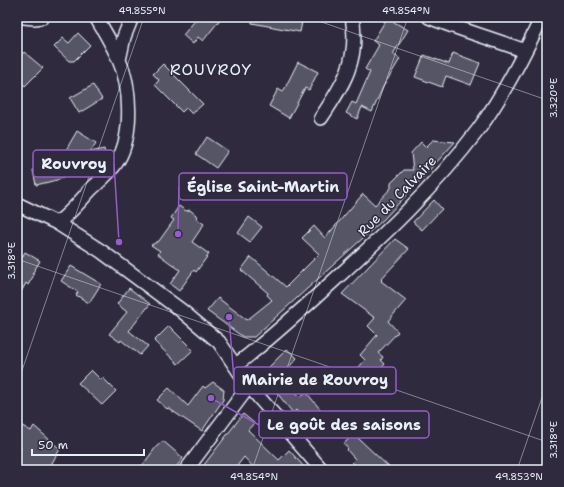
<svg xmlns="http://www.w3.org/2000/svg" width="564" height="487" viewBox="0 0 564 487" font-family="'Shantell Sans',sans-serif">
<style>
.building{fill:#575565;stroke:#e8f1f8}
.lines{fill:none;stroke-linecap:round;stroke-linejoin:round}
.minor-casing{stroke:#e8f1f8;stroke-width:16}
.minor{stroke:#2f2a3d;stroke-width:13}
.ticks{fill:none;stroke:#e8f1f8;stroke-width:1;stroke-opacity:0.45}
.labels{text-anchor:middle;stroke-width:3;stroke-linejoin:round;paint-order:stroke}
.street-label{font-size:14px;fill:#e8f1f8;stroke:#2f2a3d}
.quarter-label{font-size:16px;letter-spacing:1px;fill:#e8f1f8;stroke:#2f2a3d}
.leader{fill:none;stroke:#965dcd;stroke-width:1.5}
.callout-dot{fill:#965dcd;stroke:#2f2a3d;stroke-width:1.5}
.callout{fill:#2f2a3d;stroke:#965dcd;stroke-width:1.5}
.callout-label{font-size:15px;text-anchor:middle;font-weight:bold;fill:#e8f1f8}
.neatline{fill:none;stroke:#e8f1f8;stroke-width:1.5}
.ticks-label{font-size:10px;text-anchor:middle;fill:#e8f1f8}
</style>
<rect width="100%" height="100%" fill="#2f2a3d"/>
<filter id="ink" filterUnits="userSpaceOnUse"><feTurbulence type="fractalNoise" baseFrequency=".025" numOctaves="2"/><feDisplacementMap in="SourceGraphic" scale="8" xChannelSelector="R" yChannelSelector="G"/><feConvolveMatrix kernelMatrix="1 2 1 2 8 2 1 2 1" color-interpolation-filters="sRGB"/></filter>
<g filter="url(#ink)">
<path class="building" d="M198,17H222L203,41L198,37L193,44L183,35Z
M252,17H303L300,32L252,23Z
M387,18L408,30L393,54L400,59L383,87L372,112L362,107L357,119L346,113L352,102L356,104L370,72L365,69L379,45L373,41Z
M78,33L90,45L74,61H69L54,47L63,38L69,43Z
M24,52L43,68L25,86L17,79V59Z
M453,53L480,63L471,85L446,76L442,87L415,77L424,55L449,64Z
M298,62L318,72L309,90L305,88L289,118L269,106L278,89L283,92Z
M163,64L203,104L192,114L186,108L182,112L155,85L159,80L153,74Z
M93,85L102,99L79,113L70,98Z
M77,131L96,143L90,152L104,149L106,158L81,165L80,167L79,166L69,169L61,179L36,185L33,170L51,165L50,161L66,157L63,155Z
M207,137L228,151L216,168L196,154Z
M433,140L455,142L415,186L384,219L254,337H243L207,311L218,298L247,320L272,300L267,295L268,293L241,270L251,257L286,287L319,254L302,238L314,226L325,238L363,194L375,205L391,188V183L404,170H413L411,153L421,142L426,147Z
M434,200L442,209L422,230L413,222Z
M179,206L186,211L190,210L196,215L197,219L204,224L192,242L209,254L196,272L194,270L179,291L170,284L180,270L158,254L160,251L151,245L159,241L174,220L171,218Z
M249,217L262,227L250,242L238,233Z
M395,239L409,249L381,279L382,280L381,281L406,300L388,321L398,332L378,353L383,357L381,360L385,364L366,387L362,384L358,388L348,380L365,360L360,355L377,335L368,326L375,318L342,294Z
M25,252L40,261L32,274L34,275L28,285L26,283L17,299V266Z
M71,266L101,284L89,303L76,295L78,292L61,281Z
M129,288L150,304L129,331L148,346L140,355L121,340L120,342L109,334L127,312L117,304Z
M169,326L193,350L178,364L154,341Z
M287,349L297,358L282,375L300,397L306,392L325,415L314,424L308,418L305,421L296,410L293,413L265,378V371Z
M91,370L101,380L103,378L116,391L102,405L78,383Z
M213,382L224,390L223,400L202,431L168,408L167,409L157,400L169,388L188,406L203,386L205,388Z
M243,414L254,423L248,430L279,460L289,450L307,470H256L244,457L234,470H200Z
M17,423L31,431L34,426L60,449L48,470H17V456L21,449L17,446Z
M353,434L358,438L392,470H360L352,462L355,459L347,450L348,449L344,444Z
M163,441L183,458L174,470H139L156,447Z"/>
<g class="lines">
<g class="minor-casing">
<path id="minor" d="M24,17L34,18L42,17
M429,17C461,30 493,39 525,51
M119,60L124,37L132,17
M321,118C343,85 360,59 352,17
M17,204L57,223L101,251L182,311L219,342L249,386L322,470
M57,223C71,213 80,201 91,189C101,180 111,172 118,160C133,135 131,86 119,60C113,45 104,31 96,17
M236,365C269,340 299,312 330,284C383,236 435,187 478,130C504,94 523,56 542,17
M186,470L249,386"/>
</g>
<use href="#minor" class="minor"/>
</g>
</g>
<path class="ticks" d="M307,17L547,100M17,259L547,442M17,385L144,17M252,470L408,17M517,470L547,383"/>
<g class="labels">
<g class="street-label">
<text transform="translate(397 196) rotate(-46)" y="5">Rue du Calvaire</text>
</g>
<g class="quarter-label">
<text x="211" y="75">ROUVROY</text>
</g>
</g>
<path class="leader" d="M119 242L114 164M178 234L179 186M229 317L234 380M211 398L259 425"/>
<g class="callout-dot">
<circle cx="119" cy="242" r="4"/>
<circle cx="178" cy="234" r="4"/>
<circle cx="229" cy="317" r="4"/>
<circle cx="211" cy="398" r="4"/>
</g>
<g class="callout">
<rect x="33" y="150" width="81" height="27" rx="4"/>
<rect x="179" y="173" width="168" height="27" rx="4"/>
<rect x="234" y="367" width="162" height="27" rx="4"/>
<rect x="259" y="411" width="170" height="27" rx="4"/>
</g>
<g class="callout-label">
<text x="74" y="169">Rouvroy</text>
<text x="263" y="192">Église Saint-Martin</text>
<text x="315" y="385">Mairie de Rouvroy</text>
<text x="344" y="430">Le goût des saisons</text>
</g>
<rect width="564" height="487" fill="none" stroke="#2f2a3d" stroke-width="44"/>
<path d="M32 449v6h112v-6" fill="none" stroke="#e8f1f8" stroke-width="2"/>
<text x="38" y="449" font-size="12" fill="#e8f1f8" stroke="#2f2a3d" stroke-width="3" paint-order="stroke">50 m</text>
<rect x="22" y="22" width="520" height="443" class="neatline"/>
<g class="ticks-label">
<text x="142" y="14">49.855°N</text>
<text x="406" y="14">49.854°N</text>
<text transform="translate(553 98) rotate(-90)" y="4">3.320°E</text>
<text transform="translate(11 261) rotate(-90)" y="4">3.318°E</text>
<text transform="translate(553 440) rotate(-90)" y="4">3.318°E</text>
<text x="254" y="480">49.854°N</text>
<text x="519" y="480">49.853°N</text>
</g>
</svg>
